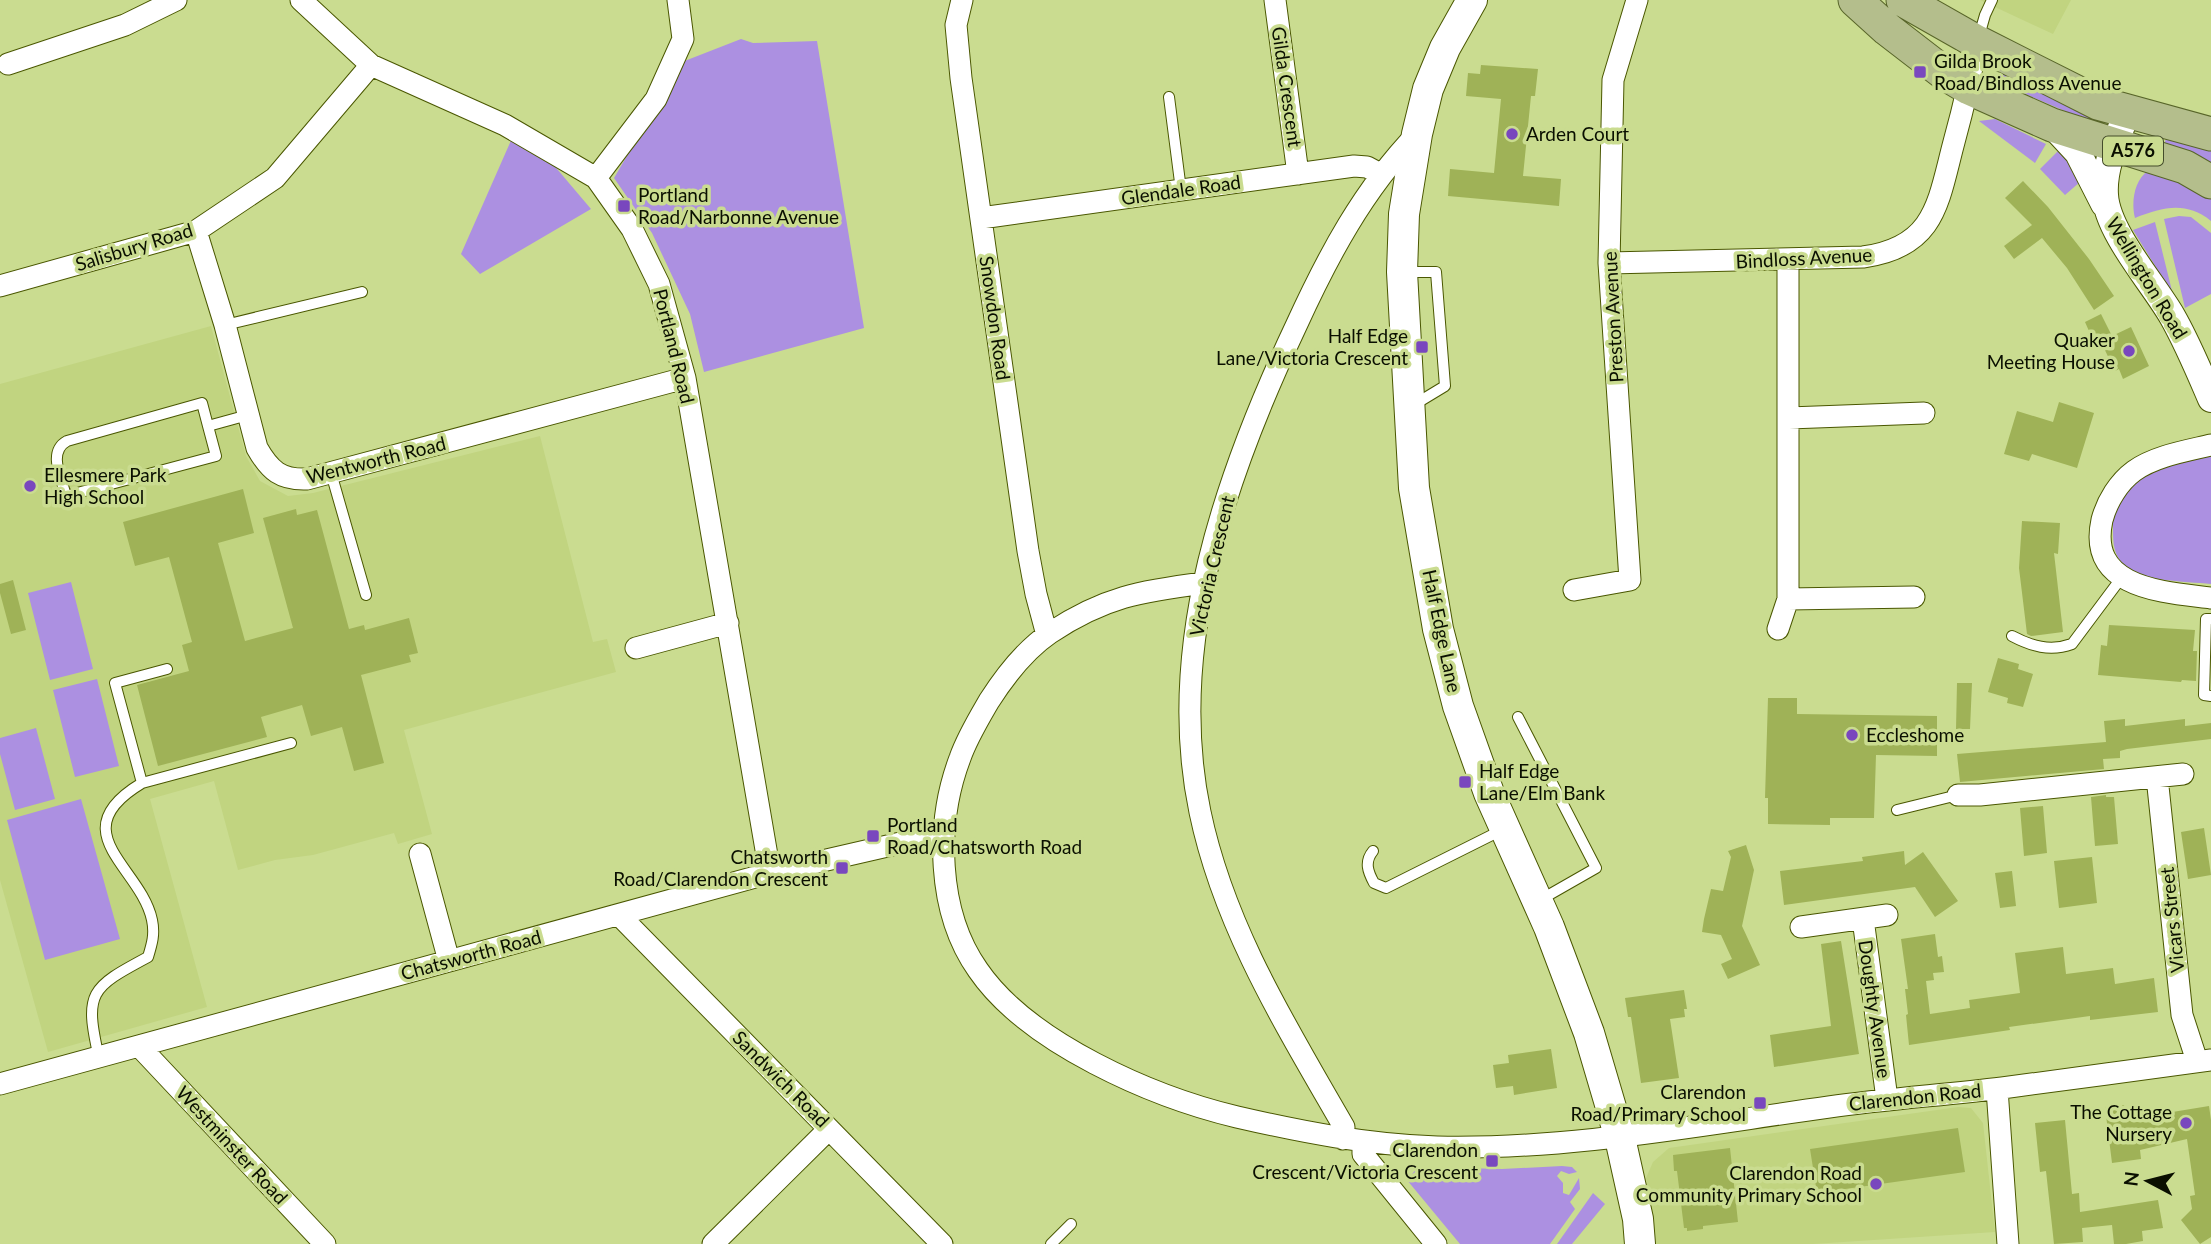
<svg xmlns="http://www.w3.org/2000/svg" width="2211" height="1244" viewBox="0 0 2211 1244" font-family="Lato,sans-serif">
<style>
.built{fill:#c1d480}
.green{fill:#ac90e1}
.building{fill:#9fb257}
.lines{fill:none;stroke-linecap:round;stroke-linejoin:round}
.service-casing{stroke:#4a5701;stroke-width:12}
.minor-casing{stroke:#4a5701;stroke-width:23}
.tertiary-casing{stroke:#4a5701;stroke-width:28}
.secondary-casing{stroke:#4a5701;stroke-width:32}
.primary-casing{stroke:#586529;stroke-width:35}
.service{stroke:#fff;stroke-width:10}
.minor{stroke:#fff;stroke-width:21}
.tertiary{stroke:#fff;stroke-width:26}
.secondary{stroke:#fff;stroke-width:30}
.primary{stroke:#b4be8c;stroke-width:33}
.poi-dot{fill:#7947be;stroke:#cadc90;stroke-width:2.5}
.labels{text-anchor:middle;stroke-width:7;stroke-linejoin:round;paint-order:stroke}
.shield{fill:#cadc90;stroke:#444c2b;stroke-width:2}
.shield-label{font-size:18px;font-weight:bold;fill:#0a0f00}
.poi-label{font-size:19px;fill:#0a0f00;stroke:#cadc90;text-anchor:start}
.street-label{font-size:19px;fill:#0a0f00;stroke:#cadc90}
</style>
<rect width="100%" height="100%" fill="#cadc90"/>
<path class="built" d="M1980,0H2071L2053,34Z
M211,326L246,456L260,481L288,496L313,493L540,436L593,642L607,639L616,672L404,730L432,834L398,844L394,833L313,855L275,860L238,870L214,781L150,799L207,1007L48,1052L0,880V384Z
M1958,1107L1971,1108L1983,1123L1995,1232L1813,1244H1656L1646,1178L1653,1162L1669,1148Z"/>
<path class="green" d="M741,39L753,43L817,41L864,328L704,372L690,314L652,233L614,178L682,62Z
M2004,69L2100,117V124L2093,123L1997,82Z
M1995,119L2046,144L2035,163L1979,121Z
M513,136L552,163L591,209L480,274L461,254Z
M2166,139L2211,148V164L2164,144Z
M2059,150L2071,156L2080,182L2065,195L2040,169Z
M2148,171L2167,176L2211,199V221C2186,201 2163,207 2135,218C2131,203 2134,180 2148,171Z
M2179,216L2191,217L2211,233V294L2185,308L2164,219Z
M2155,222L2173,295L2133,230Z
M2209,452L2211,457V584C2186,581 2134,583 2119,559C2113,550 2113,538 2113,528C2112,512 2121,490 2132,478C2140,470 2195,456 2209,452Z
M71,582L93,669L50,680L28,593Z
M97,679L119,766L75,777L53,690Z
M36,728L55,799L15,810L0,754V738Z
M81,799L120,939L45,960L7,820Z
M1562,1166L1572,1167L1577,1172L1569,1174L1561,1171L1557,1176L1563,1183V1193L1569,1195L1579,1178L1580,1189L1570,1202L1575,1209L1550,1244H1460L1407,1180L1418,1167L1502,1169Z
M1593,1193L1605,1204L1572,1244H1557Z"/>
<path class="building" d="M1481,65L1538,69L1535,96H1531L1523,176L1561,179L1559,206L1448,196L1450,169L1494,173L1501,99L1466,96L1468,73L1480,74Z
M2023,181L2048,207L2089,259L2114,296L2094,310L2067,268L2042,238L2014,259L2004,246L2032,225L2005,198Z
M2101,314L2112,336L2131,327L2149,366L2123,379L2119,369L2115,371L2102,344L2096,347L2085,322Z
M2059,402L2094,413L2077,468L2032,454L2029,461L2004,454L2017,411L2053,422Z
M243,489L254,533L218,543L245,641L293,628L263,518L296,509L297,515L317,510L349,629L364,625L365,630L409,618L418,653L409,655L411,662L361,675L384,763L354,771L342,727L311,736L302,705L261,717L267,737L158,766L137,685L189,671L182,645L192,642L169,557L135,566L123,522Z
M2022,521L2060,523L2058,554L2054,553L2063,632L2031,636L2027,634L2019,568Z
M13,580L26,630L11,634L0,593V584Z
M2109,625L2195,630L2193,651H2197L2196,681L2182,680L2181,682L2098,675L2101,645L2107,646Z
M1998,658L2019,664L2018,669L2033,674L2023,707L2007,703L2008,698L1988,692Z
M1957,683H1972L1970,729H1956Z
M1768,698H1797V714L1937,716V756L1876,755L1874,818H1830V825L1768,824V798H1765Z
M2125,719V726L2185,719V726L2211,723V739L2127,749L2120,751V758L2103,759L2104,769L1960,782L1957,754L2106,742L2104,721Z
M2106,795V797H2114L2118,844L2095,846L2091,797Z
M2043,806L2047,853L2024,856L2020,808Z
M2204,828L2211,875L2188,879L2181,832Z
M1746,845L1754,870L1742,926L1760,965L1728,979L1721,964L1732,959L1721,935L1702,932L1704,919L1711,889L1723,891L1731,857L1728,851Z
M1904,851L1905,865L1923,852L1958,901L1935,917L1915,887L1784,905L1780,871L1863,861L1862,857Z
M2092,857L2097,903L2059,908L2054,861Z
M2012,871L2016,906L2000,908L1995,873Z
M1935,934L1938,957L1942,956L1944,972L1933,973L1934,980L1926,981L1930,1014L1970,1008L1969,1000L2020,993L2015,953L2063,947L2066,974L2113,968L2115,984L2154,978L2158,1012L2090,1020V1016L2009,1027L2010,1030L1909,1045L1906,1015L1908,1014L1905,989H1908L1901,939Z
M1841,941L1859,1054L1774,1067L1770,1035L1831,1026L1821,944Z
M1684,990L1687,1009H1684L1685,1017L1670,1019L1679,1078L1641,1083L1631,1017H1628L1625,998Z
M1551,1049L1557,1088L1514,1095L1513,1086L1496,1088L1493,1065L1509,1063L1508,1055Z
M2124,1105L2125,1109L2146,1106L2148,1116L2209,1106L2211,1120V1237L2200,1244L2181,1220L2192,1209L2190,1196L2195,1195L2187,1139L2140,1150L2141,1159L2112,1163L2105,1107Z
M2065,1120L2072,1194L2079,1193L2080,1212L2158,1200L2163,1228L2142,1231L2143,1241L2126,1244H2114L2112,1225L2082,1228L2083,1242L2054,1244L2046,1171L2040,1172L2035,1123Z
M1958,1128L1965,1172L1817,1193L1810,1149Z
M1730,1148L1738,1222L1703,1226V1229L1687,1231V1228H1684L1677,1171H1674L1673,1155Z"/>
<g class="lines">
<g class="service-casing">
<path id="service" d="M1979,36L1985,15L1992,0
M1169,97L1181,190
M1402,272H1436L1445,386L1412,406
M225,325L362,292
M208,426L216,456L66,496C62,479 47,452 67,441L202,403L208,426L248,415
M331,473L366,595
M2211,619H2206L2204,695L2211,696
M2012,636C2031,646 2050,652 2072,644L2122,577
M1518,717L1596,868L1540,900
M142,783L115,683L167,669
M1897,810L1958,795
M1373,851C1364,862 1368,872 1374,883L1386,888L1502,830
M99,1058C84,992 90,988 148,957C152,944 155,934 152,920C141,867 60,832 142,783L291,743
M1051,1244L1071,1224"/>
</g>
<g class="minor-casing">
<path id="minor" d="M301,0L371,65L505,125L596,178L632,229L659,284L685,378L770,873
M962,0L956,25L961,78L1028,551L1036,594L1047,635
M1275,0L1298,174
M8,64L125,25L176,0
M596,178L656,99L683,39L678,0
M981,218L1354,166L1367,167L1380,174
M196,231L225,325L257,448C270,471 281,480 307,479L685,378
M1609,263L1863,257C1936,247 1938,202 1954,142C1963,109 1971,76 1977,42
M0,286L196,231L275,178L371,65
M1789,418L1924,413
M2211,445C2186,451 2155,456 2134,471C2119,482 2107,501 2102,520C2087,589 2164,592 2211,598
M1204,583C1141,591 1104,597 1050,633C1025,650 1005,676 989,701C978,720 967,738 960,758C935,824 937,912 978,970C1028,1043 1153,1097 1237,1117C1302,1132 1369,1145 1437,1147C1568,1150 1698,1125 1829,1107C1886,1099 1944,1095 2002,1088C2072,1079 2141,1069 2211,1060
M1574,590L1630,580L1609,263L1613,80L1637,0
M1788,599L1914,597
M1778,629L1788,599V261
M636,648L728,623
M2157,777L2182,1015L2197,1061
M1958,795H1980L2183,774
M420,854L449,961
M619,915L942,1244
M1863,919L1887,1099
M1801,927L1887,915
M139,1046L325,1244
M0,1084L770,873L944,833
M1997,1089L2008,1244
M1343,1139L1344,1127C1286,1026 1224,927 1200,812C1165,646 1226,474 1296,326C1328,256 1363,190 1417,134
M1363,1141V1154L1436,1244
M713,1244L829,1129"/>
</g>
<g class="tertiary-casing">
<path id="tertiary" d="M2127,113C2117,139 2103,167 2105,195C2107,232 2153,283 2172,316C2187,342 2199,371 2211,399
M2052,125L2078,153L2104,204"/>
</g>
<g class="secondary-casing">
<path id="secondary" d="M1472,0L1445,48L1428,89L1417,134L1404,214L1402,272L1414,488L1438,629L1458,706L1489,793L1549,927L1589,1033L1620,1138L1638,1219L1640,1244"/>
</g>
<g class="primary-casing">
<path id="primary" d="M1855,0L1887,29L1944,73L1969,88L2052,125L2185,167L2211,182
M1903,0L1977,42L2098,103L2211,134"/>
</g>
<use href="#service" class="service"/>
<use href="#minor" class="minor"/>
<use href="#tertiary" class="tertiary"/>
<use href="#secondary" class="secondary"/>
<use href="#primary" class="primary"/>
</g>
<g class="poi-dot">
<rect x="1913" y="65" width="14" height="14" rx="3.5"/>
<circle cx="1512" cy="134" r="7"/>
<rect x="617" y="199" width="14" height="14" rx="3.5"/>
<rect x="1415" y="340" width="14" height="14" rx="3.5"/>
<circle cx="2129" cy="351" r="7"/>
<circle cx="30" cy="486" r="7"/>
<circle cx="1852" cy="735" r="7"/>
<rect x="1458" y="775" width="14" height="14" rx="3.5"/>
<rect x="866" y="829" width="14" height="14" rx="3.5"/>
<rect x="835" y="861" width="14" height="14" rx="3.5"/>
<rect x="1753" y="1096" width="14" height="14" rx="3.5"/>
<circle cx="2186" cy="1123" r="7"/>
<rect x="1485" y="1154" width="14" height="14" rx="3.5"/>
<circle cx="1876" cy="1184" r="7"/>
</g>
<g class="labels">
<rect class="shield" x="2103" y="136.5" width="60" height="29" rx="5"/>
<g class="shield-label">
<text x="2133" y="157">A576</text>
</g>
<g class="poi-label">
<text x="1934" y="68">Gilda Brook<tspan x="1934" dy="22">Road/Bindloss Avenue</tspan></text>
<text x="1526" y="141">Arden Court</text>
<text x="638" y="202">Portland<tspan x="638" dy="22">Road/Narbonne Avenue</tspan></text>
<text x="1408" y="343" text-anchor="end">Half Edge<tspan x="1408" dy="22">Lane/Victoria Crescent</tspan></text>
<text x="2115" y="347" text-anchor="end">Quaker<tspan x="2115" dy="22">Meeting House</tspan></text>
<text x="44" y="482">Ellesmere Park<tspan x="44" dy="22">High School</tspan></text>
<text x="1866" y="742">Eccleshome</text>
<text x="1479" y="778">Half Edge<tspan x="1479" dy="22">Lane/Elm Bank</tspan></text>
<text x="887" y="832">Portland<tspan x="887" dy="22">Road/Chatsworth Road</tspan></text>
<text x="828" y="864" text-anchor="end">Chatsworth<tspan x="828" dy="22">Road/Clarendon Crescent</tspan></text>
<text x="1746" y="1099" text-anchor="end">Clarendon<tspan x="1746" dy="22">Road/Primary School</tspan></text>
<text x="2172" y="1119" text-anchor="end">The Cottage<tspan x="2172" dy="22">Nursery</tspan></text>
<text x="1478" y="1157" text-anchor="end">Clarendon<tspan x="1478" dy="22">Crescent/Victoria Crescent</tspan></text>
<text x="1862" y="1180" text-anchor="end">Clarendon Road<tspan x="1862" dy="22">Community Primary School</tspan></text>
</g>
<g class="street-label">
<text transform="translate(1287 87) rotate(82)" y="7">Gilda Crescent</text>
<text transform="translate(1181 190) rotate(-8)" y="7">Glendale Road</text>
<text transform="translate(134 247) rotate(-17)" y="7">Salisbury Road</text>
<text transform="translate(1804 258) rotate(-3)" y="7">Bindloss Avenue</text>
<text transform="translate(2147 278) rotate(59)" y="7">Wellington Road</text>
<text transform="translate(1613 317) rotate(-93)" y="7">Preston Avenue</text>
<text transform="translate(995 318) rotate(82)" y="7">Snowdon Road</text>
<text transform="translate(674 346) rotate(76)" y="7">Portland Road</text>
<text transform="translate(376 460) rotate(-14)" y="7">Wentworth Road</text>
<text transform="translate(1212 566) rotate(-77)" y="7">Victoria Crescent</text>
<text transform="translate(1442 631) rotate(78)" y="7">Half Edge Lane</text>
<text transform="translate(2172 920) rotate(-96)" y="7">Vicars Street</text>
<text transform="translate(471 955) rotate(-15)" y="7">Chatsworth Road</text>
<text transform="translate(1875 1009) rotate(82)" y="7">Doughty Avenue</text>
<text transform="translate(781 1079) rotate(45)" y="7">Sandwich Road</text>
<text transform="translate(1915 1097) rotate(-6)" y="7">Clarendon Road</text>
<text transform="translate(232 1145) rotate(47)" y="7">Westminster Road</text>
</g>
</g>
<g transform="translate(2148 1181) rotate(277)" stroke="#cadc90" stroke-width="5" paint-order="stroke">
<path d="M0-5L12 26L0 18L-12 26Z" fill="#0a0f00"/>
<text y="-10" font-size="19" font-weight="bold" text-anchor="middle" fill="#0a0f00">N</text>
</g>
</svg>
